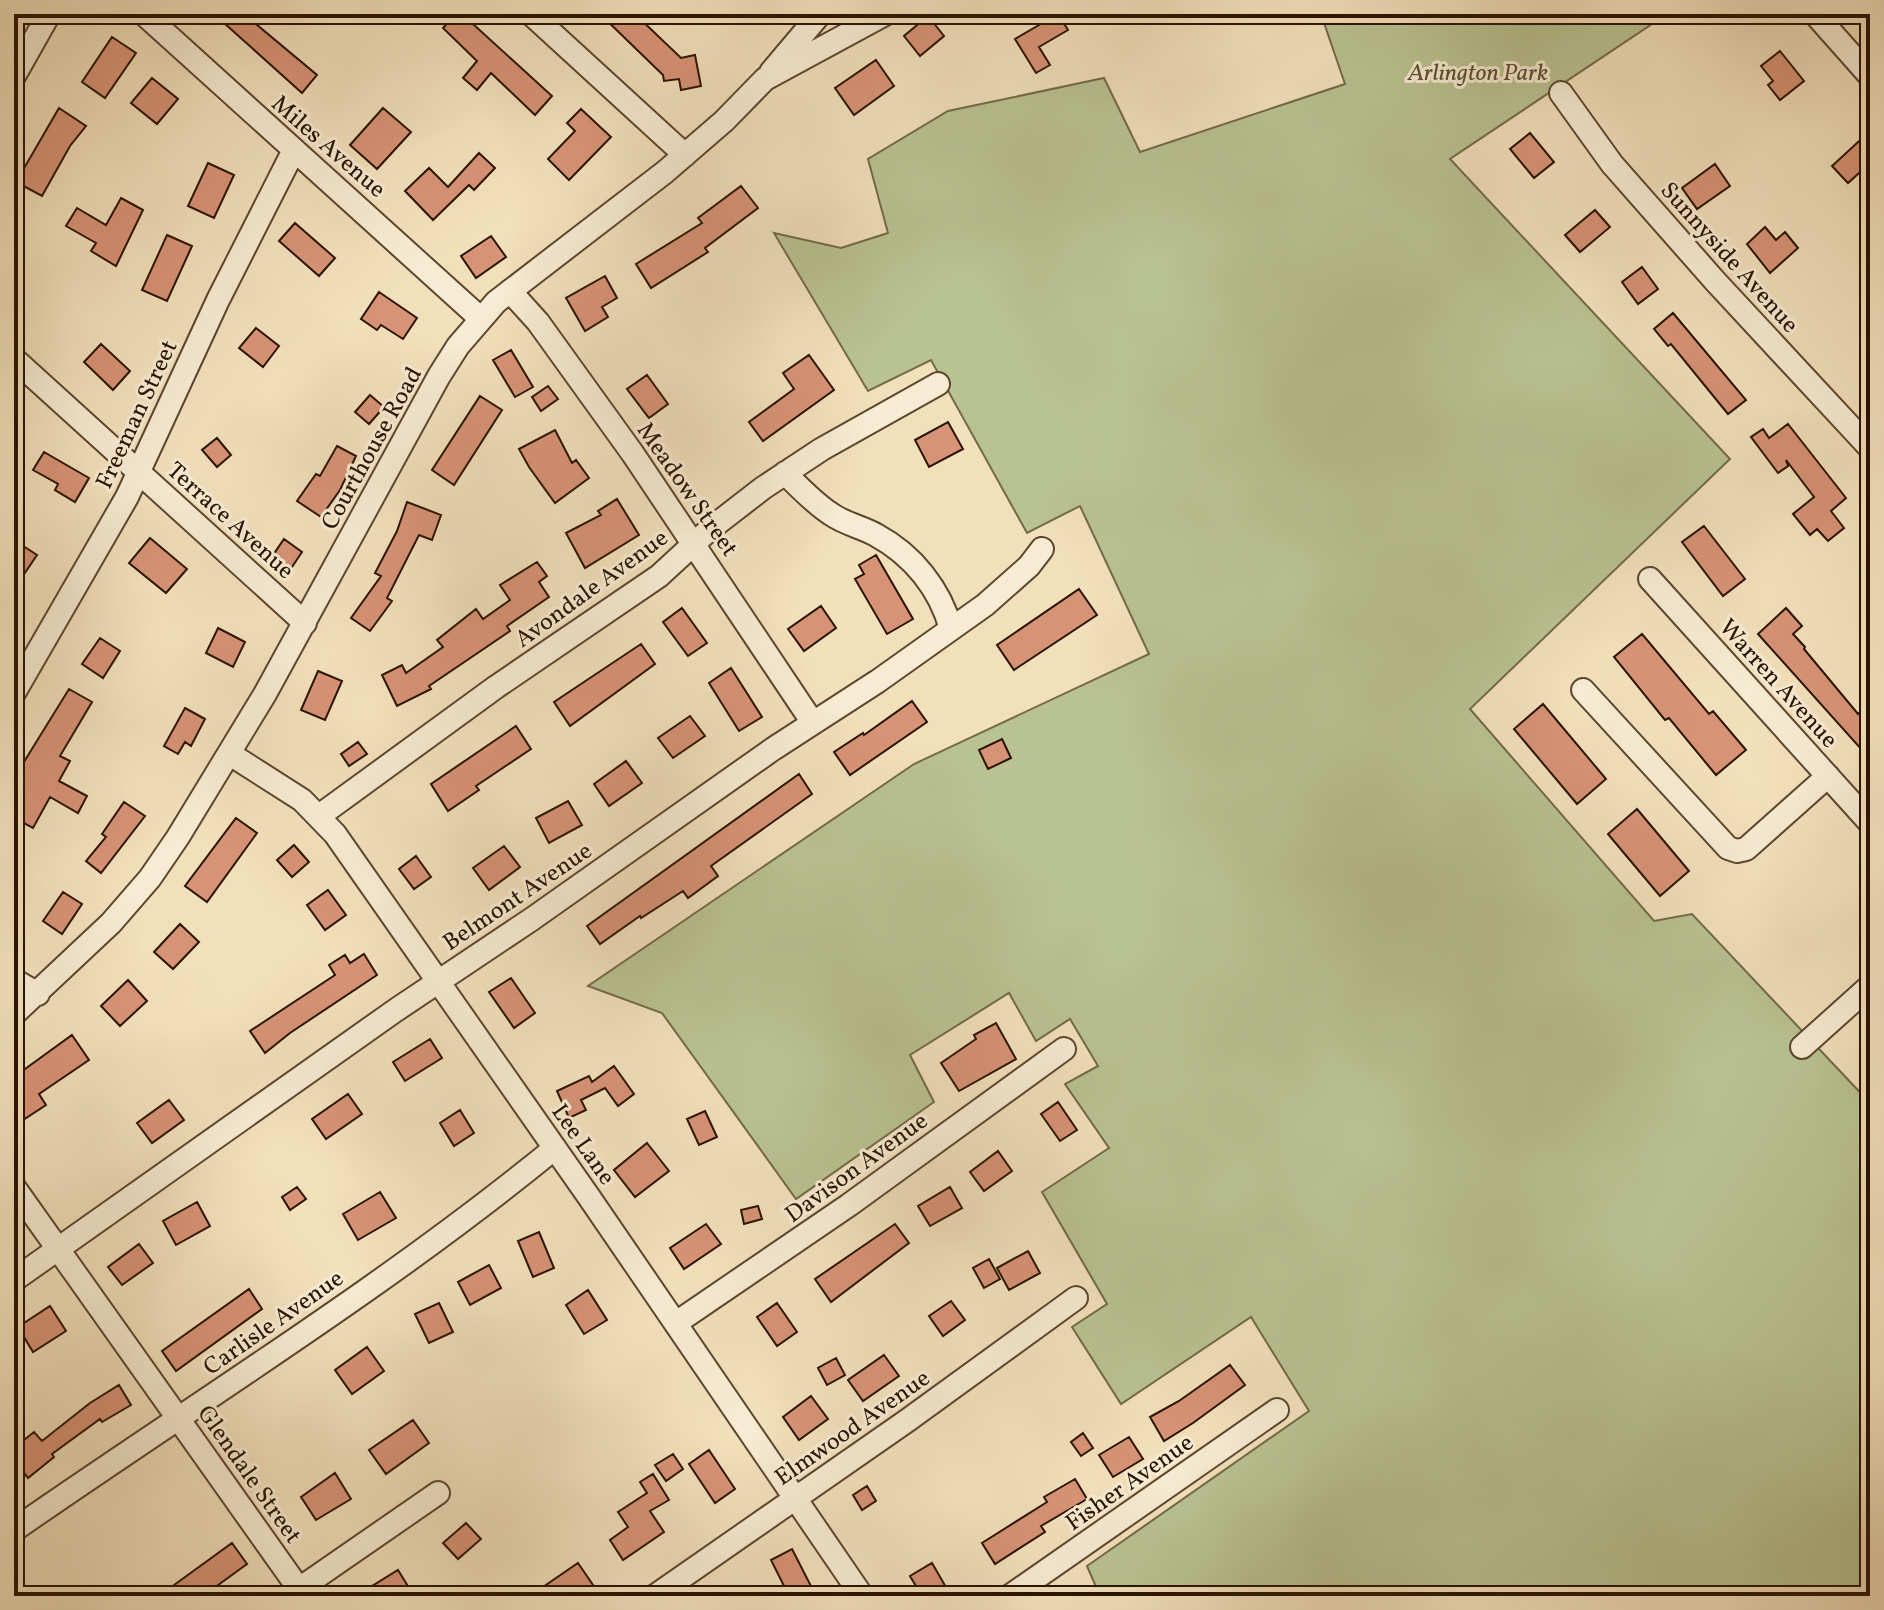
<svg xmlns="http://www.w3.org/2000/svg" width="1884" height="1610" viewBox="0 0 1884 1610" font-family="Vollkorn,serif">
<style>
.green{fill:#b9c291;stroke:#726a48;stroke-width:2}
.building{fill:#d79376;stroke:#2a1300;stroke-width:2}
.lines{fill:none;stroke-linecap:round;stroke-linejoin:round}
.minor-casing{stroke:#5c462f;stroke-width:26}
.minor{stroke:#f7ebd3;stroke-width:22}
.labels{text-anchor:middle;stroke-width:6;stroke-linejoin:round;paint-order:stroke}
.park-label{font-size:24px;font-style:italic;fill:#5c5033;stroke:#f7ebd3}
.street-label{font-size:24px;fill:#2a1300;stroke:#f7ebd3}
</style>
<rect width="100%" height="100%" fill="#f2e0bb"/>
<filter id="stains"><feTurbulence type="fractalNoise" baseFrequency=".0025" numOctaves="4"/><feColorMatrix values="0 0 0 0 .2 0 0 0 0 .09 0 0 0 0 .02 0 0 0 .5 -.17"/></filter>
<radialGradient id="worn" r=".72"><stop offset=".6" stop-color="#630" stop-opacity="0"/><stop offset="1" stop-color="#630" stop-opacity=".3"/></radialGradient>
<path class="green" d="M1321,14H1667L1450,159L1730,459L1470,709L1654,921L1692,914L1870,1103V1596H1100L1087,1566L1309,1411L1251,1317L1121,1404L1072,1327L1107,1304L1042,1192L1109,1148L1065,1084L1098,1066L1070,1019L1036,1041L1009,993L910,1055L934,1102L796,1199L662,1013L588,986L914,764L1149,654L1080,506L1027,533L931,360L868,391L774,233L841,248L888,233L868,159L948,111L1104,78L1140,152L1345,84Z"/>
<path class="building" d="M214,14H244L317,75L302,93Z
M456,14H462L552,96L535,115L491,73L477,90L463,78L477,61L443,28Z
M600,14H635L681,58L695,55L701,86L681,90L679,79L664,81L663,75Z
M1058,14L1068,30L1039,47L1050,65L1036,73L1015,39Z
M928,16L944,36L920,56L904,36Z
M112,37L136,53L105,98L82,82Z
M1780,51L1804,81L1780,100L1768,85L1773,81L1761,66Z
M876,60L894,86L854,115L835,88Z
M152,78L178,99L157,124L131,103Z
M59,108L86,126L70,146L42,196L16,182Z
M383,108L411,132L377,169L350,145Z
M581,109L611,137L569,180L548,159L575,131L567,123Z
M1870,131V163L1848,183L1832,166Z
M1530,133L1554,162L1534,178L1510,149Z
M479,153L495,168L474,190L469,185L433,220L405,191L429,168L448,187Z
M208,163L234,175L214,218L188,206Z
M1715,164L1730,186L1697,209L1682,188Z
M741,186L758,208L705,248L708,252L651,288L636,264L702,223L698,218Z
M121,198L143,210L116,266L91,251L96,243L66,226L77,208L106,225Z
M1595,210L1610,227L1580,252L1565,235Z
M295,223L335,258L319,276L279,241Z
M1765,227L1776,240L1785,232L1798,248L1770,273L1747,244Z
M167,235L192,246L167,301L142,290Z
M491,236L506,257L476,278L461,256Z
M1642,267L1658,289L1638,304L1622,282Z
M605,276L617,298L602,307L608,317L585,331L566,298Z
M379,292L417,318L403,339L381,325L377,330L361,319Z
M1673,313L1746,400L1728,414L1671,344L1668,346L1654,329Z
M256,328L279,346L263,367L239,348Z
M101,344L130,371L113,390L84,362Z
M511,350L533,387L515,397L493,360Z
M809,355L834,390L763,441L749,422L794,389L783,373Z
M647,375L668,404L649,418L627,389Z
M548,386L558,399L541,411L532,397Z
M370,395L384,407L369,424L355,412Z
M480,396L502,410L454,485L432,470Z
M948,422L963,449L929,467L915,440Z
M1788,424L1846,498L1831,511L1844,528L1828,541L1817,529L1810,535L1793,514L1814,497L1786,460L1788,466L1778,473L1751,437L1763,429L1769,438Z
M555,430L572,463L576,460L589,478L555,503L529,467L519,449Z
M217,438L231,455L217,467L202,450Z
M337,446L356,456L340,490L321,517L297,501L316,474L320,476Z
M44,452L89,478L75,502L55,490L58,484L33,470Z
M617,499L639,535L585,568L566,533L601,515L598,511Z
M407,502L441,515L432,540L419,535L387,598L392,601L370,631L351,618L381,576L375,573L397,531Z
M1704,526L1745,579L1723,596L1682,542Z
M150,538L187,569L166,593L129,563Z
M284,539L302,552L290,570L271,558Z
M14,540L37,555L14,589Z
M876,555L913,619L887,634L855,579L864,574L859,565Z
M537,562L547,576L539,582L549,597L507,626L510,631L429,686L431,689L397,706L382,675L402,665L406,673L443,647L437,640L476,609L483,619L510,600L500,585Z
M1079,589L1097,615L1014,670L997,645Z
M821,606L836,628L804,651L788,629Z
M682,608L707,643L688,656L663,622Z
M1786,608L1802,626L1793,634L1805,647L1804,649L1858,714L1860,712L1870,722V759L1758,634Z
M218,628L245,642L233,667L206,653Z
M1642,634L1709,714L1713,711L1746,750L1716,775L1669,718L1665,720L1614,657Z
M100,638L120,651L103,678L82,664Z
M641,644L655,664L570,726L554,702Z
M731,668L762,717L739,731L709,683Z
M318,671L342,681L325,720L301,710Z
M69,689L92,702L60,756L70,761L59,781L87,796L78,813L50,797L33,828L14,818V778Z
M912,701L927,722L850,775L834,752L863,733L864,735Z
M1543,704L1606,779L1577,804L1514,729Z
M185,708L205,719L191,746L185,742L178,754L164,746Z
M690,716L705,736L673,758L658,738Z
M516,726L531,749L476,786L479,790L448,811L431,784Z
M1002,739L1011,758L988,769L979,750Z
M358,742L367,754L349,766L341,754Z
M626,761L642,783L609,806L594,784Z
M799,774L812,794L711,866L718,876L688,898L683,891L641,918L640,916L600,944L587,926Z
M568,801L582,825L549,843L536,818Z
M124,802L145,816L101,873L86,861L106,837L102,834Z
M1637,809L1689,871L1660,896L1608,834Z
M236,818L257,833L207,902L185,886Z
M294,845L309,862L292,877L277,860Z
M504,846L520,867L489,890L473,868Z
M416,856L431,877L414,889L399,869Z
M328,890L346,915L325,930L307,905Z
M63,892L82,904L62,934L43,921Z
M180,924L199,942L173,969L154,952Z
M364,954L377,975L290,1033L265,1053L250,1031L335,975L329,965L345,955L350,963Z
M511,978L535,1013L514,1028L489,992Z
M128,980L147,1001L120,1026L101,1006Z
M996,1023L1016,1059L959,1091L941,1063L976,1039L974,1035Z
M72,1035L89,1060L39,1094L46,1105L20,1122L14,1112V1077Z
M430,1039L442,1058L405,1081L393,1062Z
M614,1066L634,1094L618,1106L605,1088L581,1100L586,1110L569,1118L557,1091L589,1076L592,1082Z
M348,1094L362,1114L326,1139L312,1119Z
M169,1100L184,1120L152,1143L137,1123Z
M1058,1102L1077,1130L1060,1141L1041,1114Z
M460,1110L474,1133L454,1146L440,1123Z
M705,1111L717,1137L699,1145L687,1119Z
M647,1143L669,1171L635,1197L614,1170Z
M998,1151L1012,1171L984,1191L970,1172Z
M297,1187L306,1199L290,1210L282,1197Z
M950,1187L962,1208L930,1226L918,1206Z
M380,1192L396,1218L358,1240L343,1214Z
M197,1202L210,1226L176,1245L163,1221Z
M758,1206L762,1219L744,1224L741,1210Z
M706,1224L721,1244L684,1269L670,1248Z
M895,1224L909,1243L831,1302L815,1279Z
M539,1232L554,1268L533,1277L518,1241Z
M139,1244L153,1263L122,1285L108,1267Z
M1028,1251L1040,1273L1009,1290L997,1268Z
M989,1259L1000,1279L984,1288L973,1268Z
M489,1265L501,1288L470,1305L458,1282Z
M249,1289L262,1309L176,1371L162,1351Z
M588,1290L607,1320L584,1334L566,1305Z
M951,1301L965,1320L943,1336L929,1316Z
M439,1303L453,1332L429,1343L415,1314Z
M777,1303L797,1332L777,1346L757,1317Z
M50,1306L66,1331L33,1352L18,1327Z
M367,1347L384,1371L352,1394L335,1370Z
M884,1355L899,1376L863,1401L848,1380Z
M836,1358L845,1375L827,1385L818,1368Z
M1230,1365L1245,1385L1193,1423L1164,1441L1150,1417L1179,1401Z
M119,1385L131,1405L102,1422L100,1419L52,1454L54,1457L28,1478L15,1461L21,1456L14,1448L34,1432L42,1441L90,1403Z
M811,1396L828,1419L799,1440L783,1417Z
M413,1420L429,1443L386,1474L369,1450Z
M1083,1433L1093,1448L1081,1456L1071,1442Z
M1129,1437L1143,1459L1113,1477L1099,1455Z
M709,1450L735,1489L715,1503L689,1464Z
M673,1454L683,1469L666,1481L655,1465Z
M335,1473L351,1499L316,1520L301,1497Z
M653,1474L669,1500L650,1511L664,1532L623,1560L610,1540L628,1527L618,1512L647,1493L640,1482Z
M1075,1479L1087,1499L1041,1526L1045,1532L995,1564L982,1543L1047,1502L1044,1497Z
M867,1486L876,1501L862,1510L853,1495Z
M466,1523L481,1539L458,1559L443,1543Z
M232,1543L247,1564L203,1596H159Z
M792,1549L816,1596H789L771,1560Z
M578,1563L593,1585L576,1596H549L543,1587Z
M932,1563L951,1596H922L910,1576Z
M398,1570L414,1596H356Z"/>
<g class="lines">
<g class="minor-casing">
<path id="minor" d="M144,14L480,318
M531,14L685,155
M1815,14L1870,76
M771,72L820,14
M14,76L49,14
M1561,93L1612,164L1715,281L1870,448
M510,291L538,322L633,454L813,723
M14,359L305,623
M785,473C800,488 814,503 831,514C845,524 862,527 876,535C913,555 940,589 951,629
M1650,579L1870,823
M1583,690L1728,848L1737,851L1746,849L1828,776
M14,693L127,497L218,300L294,150
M230,754L302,800L335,834L589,1197L862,1596
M319,816L496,687L659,576L710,529L763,488L822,449L938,384
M14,980L38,994
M14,1014L111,923L150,878L178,837L265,694L439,376L458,346L496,302L665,172L724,121L765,79L885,14
M1802,1047L1870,986
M14,1187L304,1596
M14,1280L396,1010L532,919L773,749L878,681L985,605L1029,566L1042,549
M676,1323L849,1205L1064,1049
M14,1530C195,1404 384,1288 555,1148
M289,1596L438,1493
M655,1596L908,1420L1076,1298
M1010,1596L1277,1410"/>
</g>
<use href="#minor" class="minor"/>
</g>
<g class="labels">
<g class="park-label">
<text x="1478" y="80">Arlington Park</text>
</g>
<g class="street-label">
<text transform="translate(329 146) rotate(41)" y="8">Miles Avenue</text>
<text transform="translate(1730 257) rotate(48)" y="8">Sunnyside Avenue</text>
<text transform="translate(136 414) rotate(-65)" y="8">Freeman Street</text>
<text transform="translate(371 448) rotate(-61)" y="8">Courthouse Road</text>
<text transform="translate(688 489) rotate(55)" y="8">Meadow Street</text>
<text transform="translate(231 520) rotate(42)" y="8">Terrace Avenue</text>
<text transform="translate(591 588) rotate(-36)" y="8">Avondale Avenue</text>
<text transform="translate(1779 683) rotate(48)" y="8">Warren Avenue</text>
<text transform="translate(517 896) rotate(-34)" y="8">Belmont Avenue</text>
<text transform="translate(584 1144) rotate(55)" y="8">Lee Lane</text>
<text transform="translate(856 1167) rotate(-36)" y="8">Davison Avenue</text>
<text transform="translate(273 1322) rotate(-35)" y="8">Carlisle Avenue</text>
<text transform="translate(852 1427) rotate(-35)" y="8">Elmwood Avenue</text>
<text transform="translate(250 1474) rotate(55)" y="8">Glendale Street</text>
<text transform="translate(1129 1482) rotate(-35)" y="8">Fisher Avenue</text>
</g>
</g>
<rect width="1884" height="1610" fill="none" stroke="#f2e0bb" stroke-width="48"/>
<rect x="16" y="16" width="1852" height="1578" fill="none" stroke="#2a1300" stroke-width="4"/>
<rect x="24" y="24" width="1836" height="1562" fill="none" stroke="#2a1300" stroke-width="2"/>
<rect width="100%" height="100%" filter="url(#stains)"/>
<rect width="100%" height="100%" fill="url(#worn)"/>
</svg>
